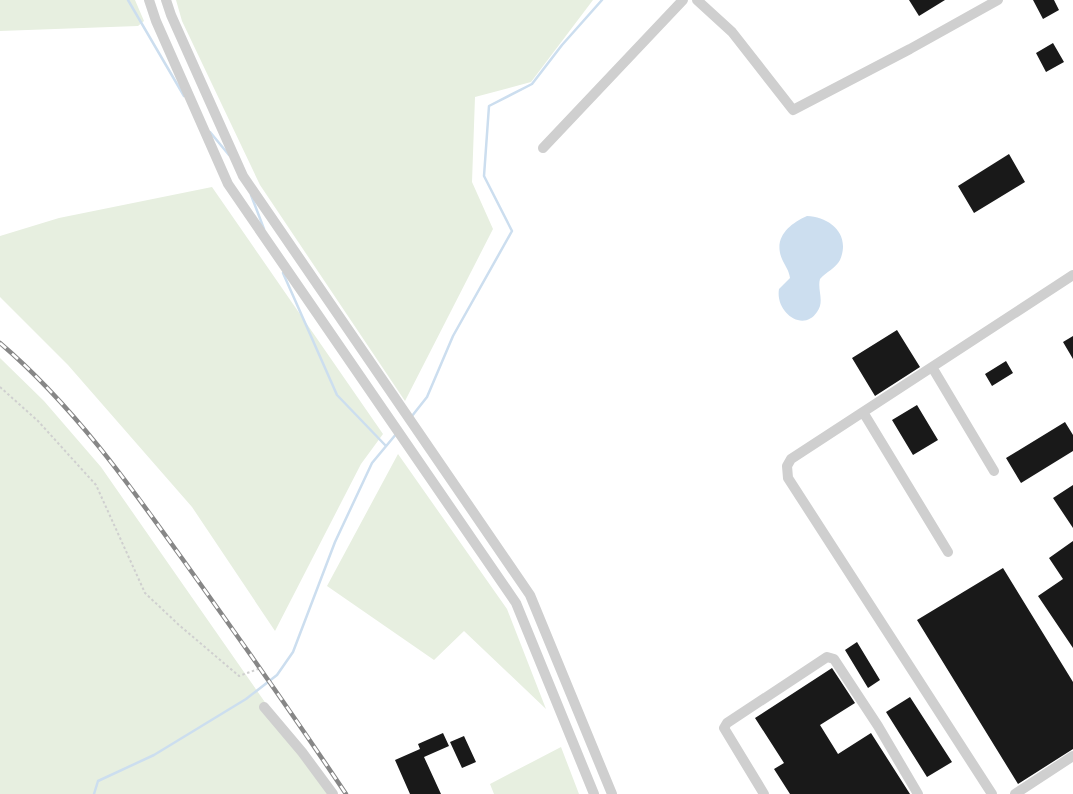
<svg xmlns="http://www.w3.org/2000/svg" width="1073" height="794" viewBox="0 0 1073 794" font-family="Rubik,sans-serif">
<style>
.green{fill:#e7efe0}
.water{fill:#ccdeef}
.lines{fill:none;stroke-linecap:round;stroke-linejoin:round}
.stream{stroke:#ccdeef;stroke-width:2.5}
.building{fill:#191919}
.path{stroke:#cfcfcf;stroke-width:2;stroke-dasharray:2.5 2.5;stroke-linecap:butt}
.minor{stroke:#cfcfcf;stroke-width:10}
.rail-casing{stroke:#878787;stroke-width:4.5}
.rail{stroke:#fff;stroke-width:2.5;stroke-dasharray:8;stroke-linecap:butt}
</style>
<rect width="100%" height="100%" fill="#fff"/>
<path class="green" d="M0,0H135L144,21L138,26L0,31Z
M176,0H593L531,82L475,97L472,182L493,229L405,401L260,185L182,21Z
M212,187L383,434L361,464L275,631L192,507L68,365L0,297V236L59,218Z
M0,358L44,401L101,467L329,794H0Z
M398,454L507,609L546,709L464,631L434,660L327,586Z
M561,747L579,794H494L490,784Z"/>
<path class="water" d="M807,216C830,217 851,234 840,260C836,268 826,272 820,279C817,290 825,301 817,312C803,333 775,312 779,289L790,278C789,270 785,266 782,259C773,238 789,224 807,216Z"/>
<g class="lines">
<path class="stream" d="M128,0L184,96
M210,132L229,155
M251,195L264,229
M283,273L337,395L386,446
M412,416L427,397L453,336L512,231L484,176L489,106L532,84L562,45L602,0
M94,794L98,781L154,755L246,699L277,675L293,652L335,542L372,463L397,433"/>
</g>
<path class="building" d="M909,0H945L919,16Z
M1033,0H1054L1059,10L1043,19Z
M1053,43L1064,62L1046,72L1036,53Z
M1009,154L1025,182L974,213L958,186Z
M897,330L920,367L875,396L852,358Z
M1073,336V359L1063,342Z
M1006,361L1013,373L992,386L985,374Z
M917,405L938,440L913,455L892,420Z
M1065,422L1073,435V451L1021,483L1006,458Z
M1073,485V528L1053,498Z
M1073,541V648L1038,596L1063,579L1049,558Z
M1003,568L1073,682V749L1018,784L917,620Z
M857,642L880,680L868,688L845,650Z
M832,668L855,703L820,725L838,754L871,733L910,794H790L774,769L784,763L755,718Z
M910,697L952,762L927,777L886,712Z
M443,733L449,746L424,757L441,794H410L395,760L420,749L418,744Z
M464,736L476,762L462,768L450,742Z"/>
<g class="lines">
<path class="path" d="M0,387L38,421L96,485L145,593L179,625L239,676L261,668"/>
<path class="minor" d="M149,0L156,21L228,184L516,603L594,794
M166,0L171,15L243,176L530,595L612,794
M697,0L732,32L793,110L910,49L998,0
M543,148L683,0
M932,367L994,471
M863,412L948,552
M264,707L302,752L333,794
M764,794L724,728L727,723L827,657L834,659L878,726L918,794
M992,794L788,478L787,466L791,459L1073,275
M1015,794L1073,756"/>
<g class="rail-casing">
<path id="rail" d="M0,343C76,408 133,490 191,571C244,645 296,719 346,794"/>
</g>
<use href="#rail" class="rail"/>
</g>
</svg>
